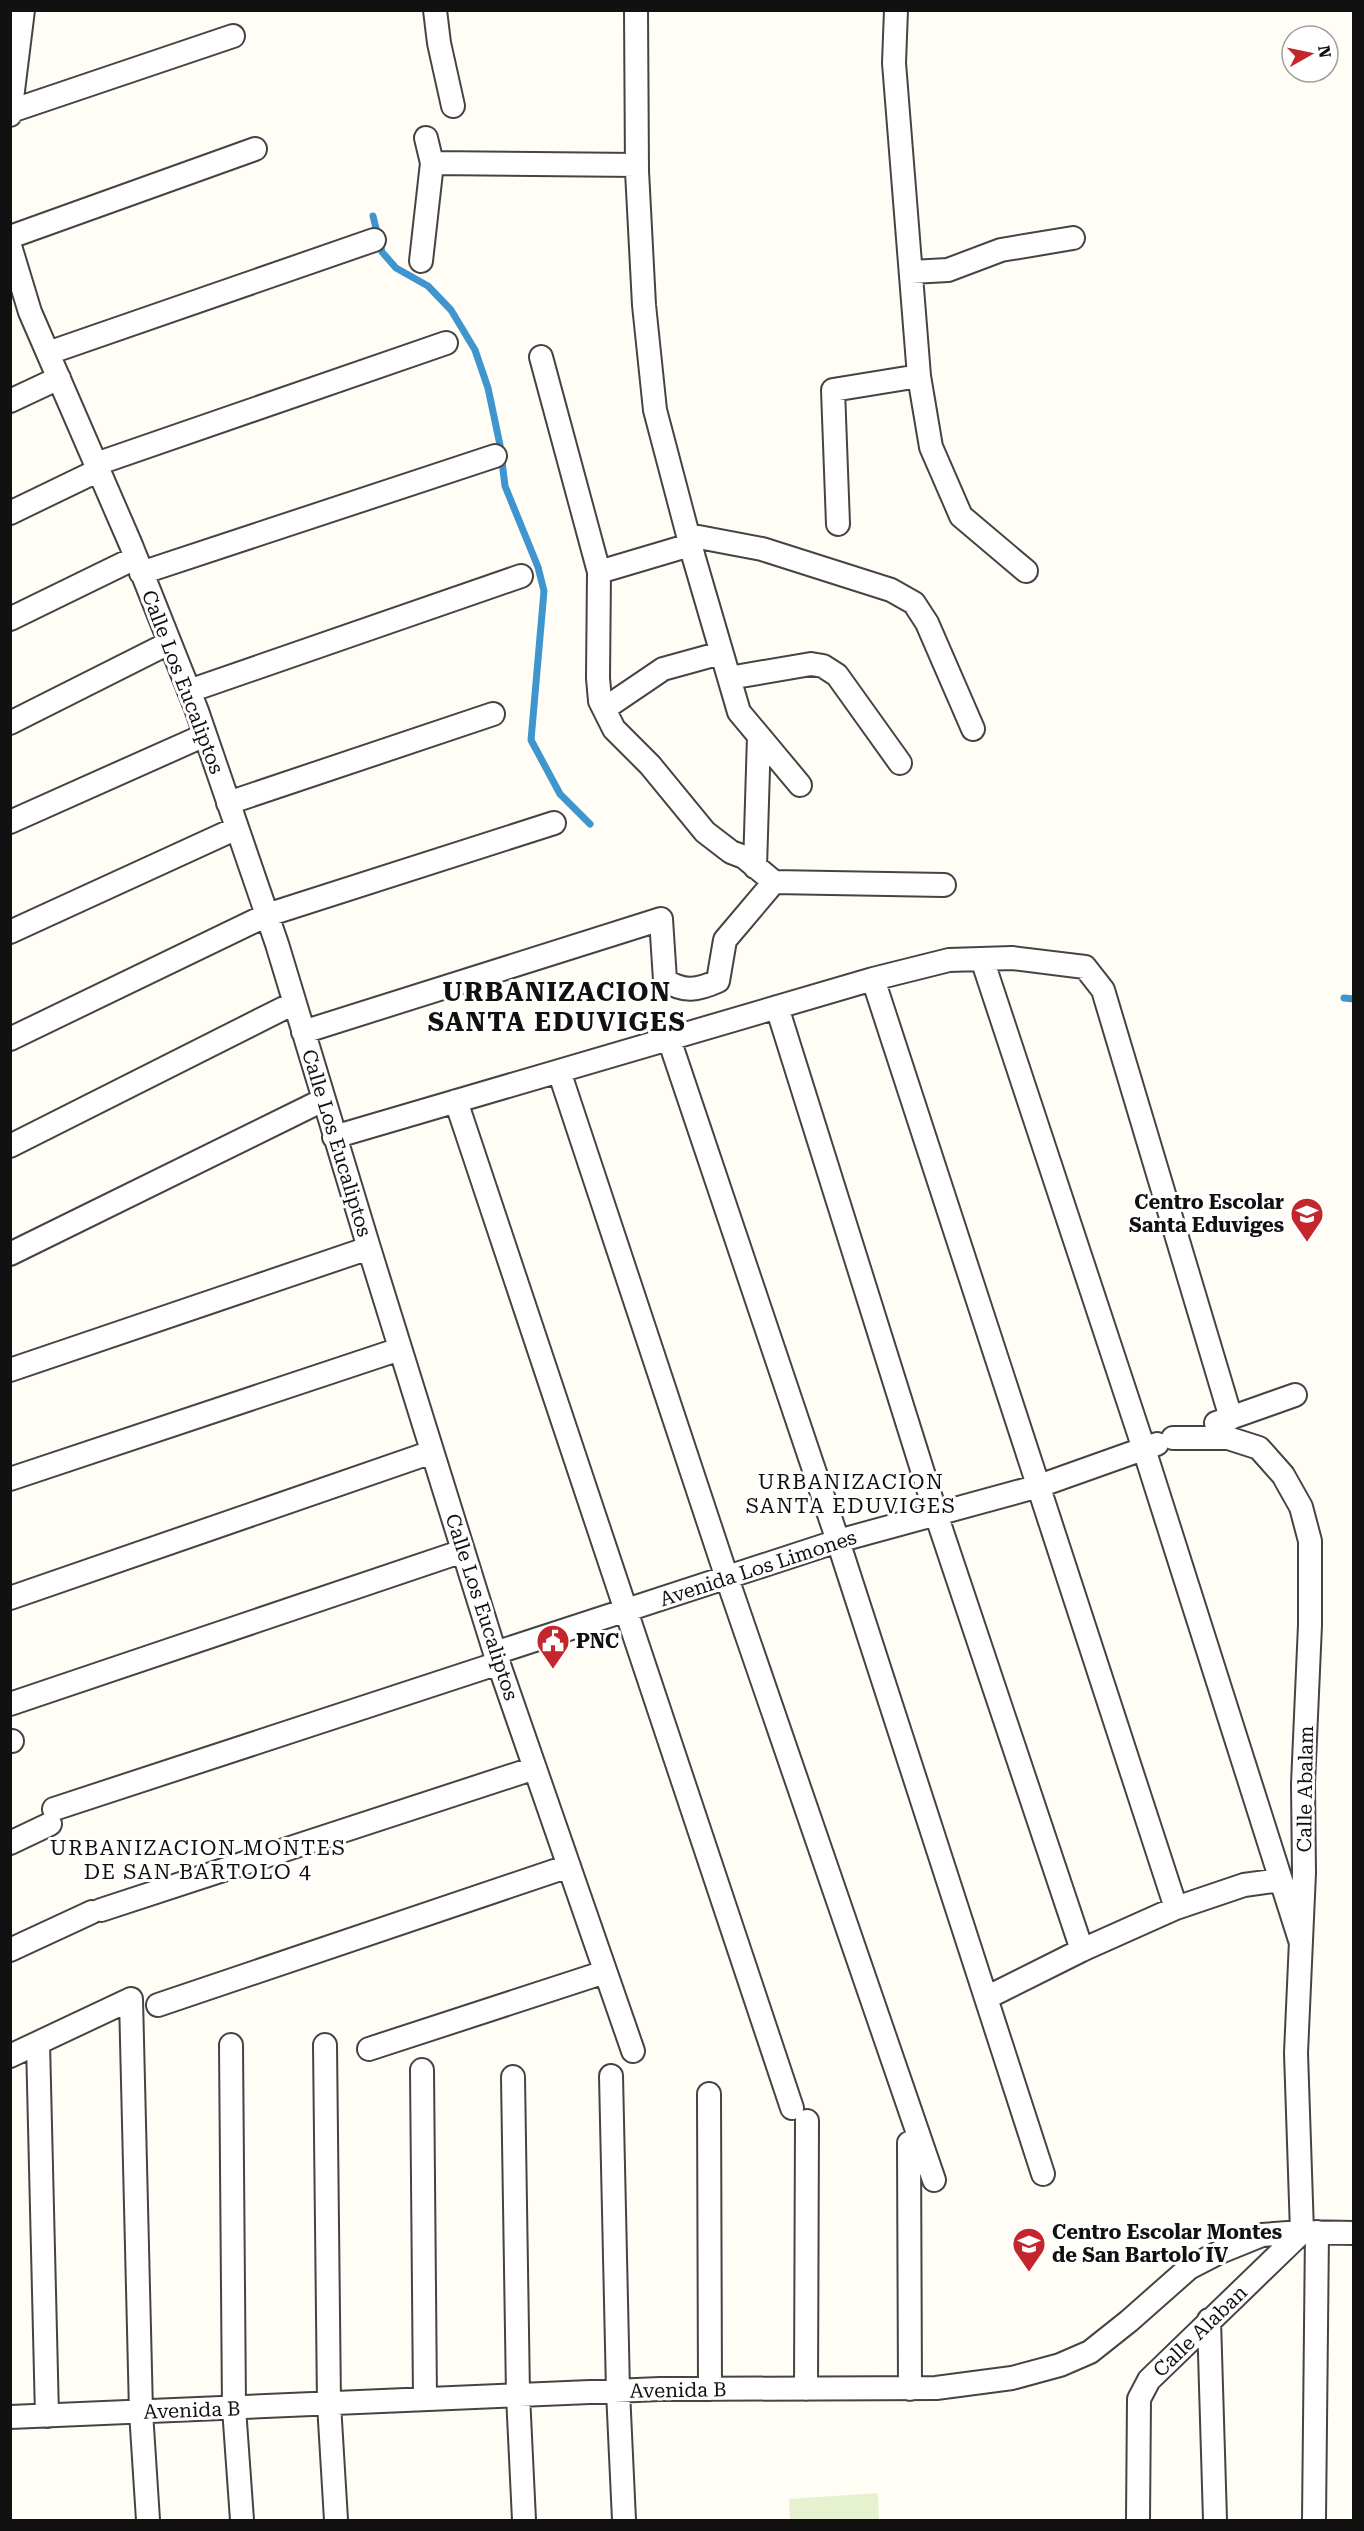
<svg xmlns="http://www.w3.org/2000/svg" width="1364" height="2531" viewBox="0 0 1364 2531" font-family="'Roboto Serif',serif">
<style>
.pitch{fill:#e6f2cf}
.lines{fill:none;stroke-linecap:round;stroke-linejoin:round}
.stream{stroke:#3f96cf;stroke-width:7}
.minor-casing{stroke:#444;stroke-width:26}
.minor{stroke:#fff;stroke-width:22}
.labels{text-anchor:middle;stroke-width:6;stroke-linejoin:round;paint-order:stroke}
.street-label{font-size:20px;fill:#111;stroke:#fff}
.poi-label{font-size:20px;font-weight:bold;fill:#111;stroke:#fff;text-anchor:start}
.neighbourhood-label{font-size:21px;letter-spacing:1.5px;fill:#111;stroke:#fff}
.district-label{font-size:26px;font-weight:bold;letter-spacing:1.5px;fill:#111;stroke:#fff}
</style>
<rect width="100%" height="100%" fill="#fffdf5"/>
<path class="pitch" d="M878,2493L879,2520H790L789,2499Z"/>
<g class="lines">
<path class="stream" d="M373,216L382,252L396,268L428,286L451,310L475,350L488,388L500,445L505,486L538,567L544,591L531,740L560,794L590,824
M1344,998L1354,999"/>
<g class="minor-casing">
<path id="minor" d="M435,10L439,43L453,106
M636,10L637,171L644,305L655,410L694,558L739,712L800,785
M896,10L894,63L919,376L931,447L961,516L1026,571
M11,111L233,36
M10,115L23,10
M432,163L637,165
M10,237L255,149
M10,246L30,312L131,545L197,711L277,944L369,1248L495,1653L633,2051
M421,261L432,163L426,138
M911,272L948,270L1001,250L1073,238
M48,353L374,240
M541,357L599,572L598,678L600,701L614,729L650,765L705,832L731,852L744,857L774,882L944,885
M10,401L59,378
M96,464L446,343
M10,513L99,470
M838,524L833,390L919,376
M688,535L762,549L891,590L914,603L927,623L973,729
M599,572L690,545
M141,573L495,456
M10,619L135,558
M729,678L811,664L823,666L837,675L900,763
M189,691L521,576
M604,709L663,669L721,653
M10,723L169,643
M228,803L493,714
M10,822L205,735
M755,867L759,736
M10,932L237,828
M982,959L1144,1449L1300,1940
M873,979L1176,1908
M777,1007L936,1514L1082,1950
M303,1032L661,919L665,980C684,993 698,990 718,981L725,940L774,882
M10,1039L267,915L554,823
M669,1039L838,1541L1043,2174
M559,1071L727,1578L934,2180
M456,1101L792,2108
M334,1137L873,979L949,960L1012,958L1085,967L1103,990L1231,1418
M10,1146L294,1003
M10,1254L323,1100
M10,1370L369,1248
M1216,1423L1295,1395
M1173,1438H1228L1259,1448L1283,1475L1301,1507L1310,1541V1625L1303,1784L1304,1873L1296,2053L1302,2232
M10,1479L400,1349
M10,1598L432,1452
M495,1653L838,1541L1039,1486L1157,1444
M10,1704L463,1551
M10,1741H12
M54,1809L499,1663
M10,1843L50,1824
M101,1910L535,1768
M10,1950L92,1912
M986,1998L1082,1950L1176,1908L1244,1885L1281,1880
M158,2005L569,1866
M38,2043L47,2416
M231,2045L234,2408L242,2520
M325,2045L329,2404L336,2520
M369,2049L605,1972
M10,2056L131,1999L141,2412L148,2520
M422,2070L425,2399
M611,2076L618,2391L624,2520
M513,2077L518,2395L524,2520
M709,2094L710,2389
M909,2143L910,2389
M1209,2320L1215,2520
M806,2389L807,2121
M10,2417L660,2389L936,2388L1012,2378L1060,2365L1090,2352L1129,2321L1189,2268L1220,2252L1262,2235L1302,2232L1354,2233
M1138,2520L1139,2399L1149,2380L1302,2232
M1314,2520L1317,2232"/>
</g>
<use href="#minor" class="minor"/>
</g>
<defs>
<g id="school-pin" transform="scale(1.725)"><path d="M0 17L-7.5 6A9.5 9.5 0 1 1 7.5 6Z" fill="#c4262e" stroke="#fff"/><path d="M0-5L7-2L0 1L-7-2ZM-4 1L0 2.5L4 1V4Q0 6-4 4Z" fill="#fff"/></g>
<g id="civic-pin" transform="scale(1.725)"><path d="M0 17L-7.5 6A9.5 9.5 0 1 1 7.5 6Z" fill="#c4262e" stroke="#fff"/><path d="M-.6-6.5H3V-4.5H.6V-3L4-1V1h2V6H-6V1h2V-1L-.6-3ZM-1.2 2.5V6h2.4V2.5Z" fill="#fff"/></g>
</defs>
<g fill-rule="evenodd">
<use href="#school-pin" x="1307" y="1214"/>
<use href="#civic-pin" x="553" y="1641"/>
<use href="#school-pin" x="1029" y="2244"/>
</g>
<g class="labels">
<g class="street-label">
<text transform="translate(183 682) rotate(69)" y="7">Calle Los Eucaliptos</text>
<text transform="translate(337 1143) rotate(73)" y="7">Calle Los Eucaliptos</text>
<text transform="translate(758 1568) rotate(-18)" y="7">Avenida Los Limones</text>
<text transform="translate(482 1607) rotate(72)" y="7">Calle Los Eucaliptos</text>
<text transform="translate(1305 1789) rotate(-89)" y="7">Calle Abalam</text>
<text transform="translate(1200 2331) rotate(-44)" y="7">Calle Alaban</text>
<text transform="translate(678 2390) rotate(-1)" y="7">Avenida B</text>
<text transform="translate(192 2410) rotate(-2)" y="7">Avenida B</text>
</g>
<g class="poi-label">
<text x="1284" y="1209" text-anchor="end">Centro Escolar<tspan x="1284" dy="23">Santa Eduviges</tspan></text>
<text x="576" y="1648">PNC</text>
<text x="1052" y="2239">Centro Escolar Montes<tspan x="1052" dy="23">de San Bartolo IV</tspan></text>
</g>
<g class="neighbourhood-label">
<text x="851" y="1489">URBANIZACION<tspan x="851" dy="24">SANTA EDUVIGES</tspan></text>
<text x="198" y="1855">URBANIZACION MONTES<tspan x="198" dy="24">DE SAN BARTOLO 4</tspan></text>
</g>
<g class="district-label">
<text x="557" y="1001">URBANIZACION<tspan x="557" dy="30">SANTA EDUVIGES</tspan></text>
</g>
</g>
<rect width="1364" height="2531" fill="none" stroke="#111111" stroke-width="24"/>
<g transform="translate(1310 54) rotate(81)"><circle r="28" fill="#ffffff" stroke="#a0a0a0" stroke-width="1.5"/>
<path d="M0-4.5L10 22L0 15L-10 22Z" fill="#c4262e"/>
<text y="-9" font-size="16" font-weight="bold" text-anchor="middle" fill="#111111">N</text>
</g>
</svg>
